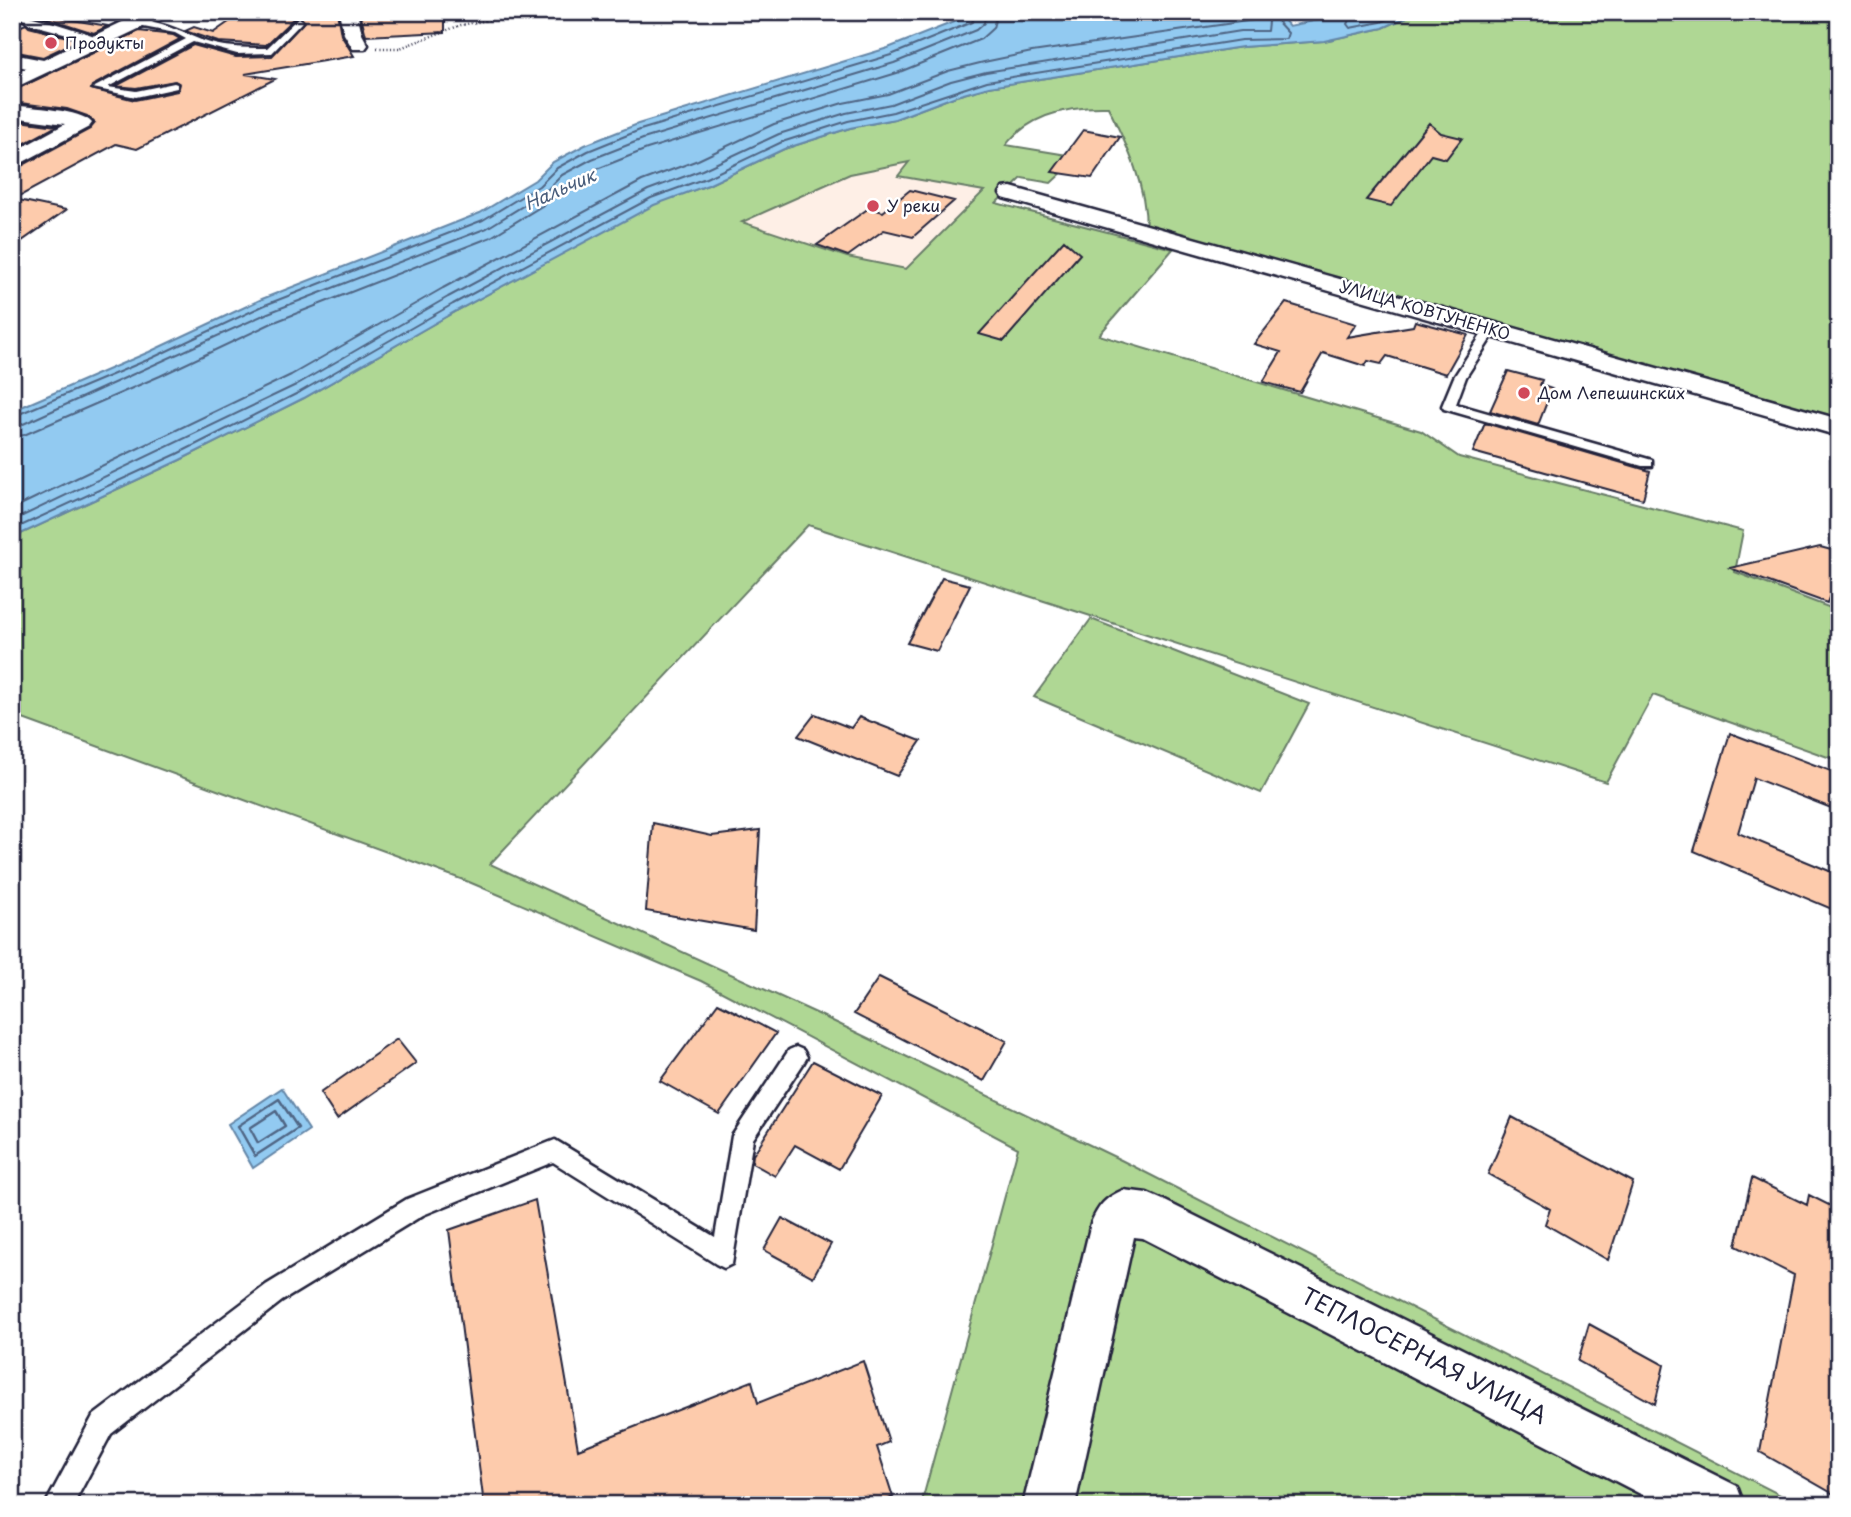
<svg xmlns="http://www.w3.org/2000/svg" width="1851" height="1517" viewBox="0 0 1851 1517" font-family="'Playpen Sans',sans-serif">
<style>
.built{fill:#feefe6}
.green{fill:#afd794;stroke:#687c68;stroke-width:2;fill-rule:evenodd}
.water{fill:#92caf1;stroke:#6587a8;stroke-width:2}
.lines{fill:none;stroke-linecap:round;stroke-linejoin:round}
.shore-far1{stroke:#4f6584;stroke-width:2}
.shore{stroke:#4f6584;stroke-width:2.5}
.building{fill:#fdcbac;stroke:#22223b;stroke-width:2}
.service-casing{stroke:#22223b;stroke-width:5}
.minor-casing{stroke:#22223b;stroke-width:5}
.tertiary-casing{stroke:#22223b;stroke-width:6}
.path{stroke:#22223b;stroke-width:2.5;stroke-dasharray:1 2.5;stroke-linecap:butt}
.service{fill:#fff;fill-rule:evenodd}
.minor{fill:#fff;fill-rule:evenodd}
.tertiary{fill:#fff;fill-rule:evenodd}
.poi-dot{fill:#d1495b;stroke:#fff;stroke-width:2.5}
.labels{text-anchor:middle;stroke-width:5;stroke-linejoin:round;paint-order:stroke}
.far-poi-label{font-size:16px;fill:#22223b;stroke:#fff;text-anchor:start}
.far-street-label{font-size:16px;fill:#22223b;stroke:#fff}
.far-water-label{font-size:18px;font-style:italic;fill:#495d7b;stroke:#fff}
.near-street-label{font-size:23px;fill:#22223b;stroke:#fff}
</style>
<rect width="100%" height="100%" fill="#fff"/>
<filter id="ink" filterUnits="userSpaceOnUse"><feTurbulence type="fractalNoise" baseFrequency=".0143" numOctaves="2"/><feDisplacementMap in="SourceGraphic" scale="14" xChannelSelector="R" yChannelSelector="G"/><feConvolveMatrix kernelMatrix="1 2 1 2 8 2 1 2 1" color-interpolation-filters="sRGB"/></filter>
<g filter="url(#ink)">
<path class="built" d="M911,162L899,176L985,191L906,269L847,257L741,222L850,174Z"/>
<path class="green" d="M1418,12H1839V428L1146,232C1147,187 1128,147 1108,107C1070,106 1031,113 1006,145L1079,157L1051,183L1022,178L996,203L1173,249L1099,335L1421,431L1459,457L1743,531L1735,572L1839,611V761L1653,695L1606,782L808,525L490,864L816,1013L1121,1160L1800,1505H921L1018,1148L701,981L469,882L12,715V538L180,460L304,398L456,311L654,204L708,185L784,149L850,128L895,119L956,96L989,87L1242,47L1324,41L1383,28ZM909,162L898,176L984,191L906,269L847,257L742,222L850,174Z
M1091,619L1309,704L1261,793L1034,697Z"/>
<path class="water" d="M979,12H1288L1283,19L1289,26L1359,12H1418L1383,28L1324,41L1242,47L989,87L956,96L895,119L850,128L784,149L708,185L654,205L456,311L304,398L180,460L12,538V411L149,352L262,299L480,213L535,180L553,162L585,145L638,124L888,48Z
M282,1088L309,1130L253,1168L228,1124Z"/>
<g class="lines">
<path class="shore-far1" d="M1353,12L1347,24L1350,28L1381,22L1406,12
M12,417L152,358L265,305L483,220L539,186L557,168L588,151L640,130L891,55L972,22L977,12
M12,426L21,425L268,313L487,228L544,193L562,175L592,159L643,139L894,63L976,30L984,23L986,12
M12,437L24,435L160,376L272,323L491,237L550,201L569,184L597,169L647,149L897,73L981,39L993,28L997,12
M12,509L291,375L443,288L642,181L698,160L774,124L843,103L888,94L948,71L984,62L1032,52L1254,20L1258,12
M12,521L296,385L448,297L648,190L702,170L779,134L846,113L891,104L951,81L986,72L1240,31H1267L1269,12
M12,530L177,454L300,392L453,304L651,198L706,178L782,142L848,121L893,112L987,81L1241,40L1286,39L1288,33L1277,21L1279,12"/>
<path class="shore" d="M279,1099L298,1128L255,1156L238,1126Z
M276,1111L285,1126L258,1143L250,1128Z"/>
</g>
<path class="building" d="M251,12H337L341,35L354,56L245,74L275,79L137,149L116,144L14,199L66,210L12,248V171L90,129L95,123L87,116L67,109L12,102V91L139,31L173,35L180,39L92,86L91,89L135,100L178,91L180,84L175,81L136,88L116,86L193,45L236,57L272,56L304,22L300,16H296L266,45L218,42L185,31L194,27L213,33L236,17L242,18Z
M360,12H445V32L366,36Z
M49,16L108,26L94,33L44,17Z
M26,24L29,27L79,40L43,57L12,51V30Z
M12,120L57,126L18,147L12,145Z
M1429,123L1441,133L1462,138L1446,159L1431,155L1391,206L1366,200Z
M1083,130L1120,137L1092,178L1052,172Z
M910,190L954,201L913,237L884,230L848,256L817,245L869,208L883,212Z
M1064,240L1080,254L1004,341L979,334Z
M1286,303L1356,324L1347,337L1413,326L1415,321L1468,335L1446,374L1387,356L1381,364L1368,361L1365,366L1323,353L1300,392L1263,382L1281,352L1254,344Z
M1508,371L1542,380L1540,385L1552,389L1538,425L1490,411Z
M1485,423L1650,471L1643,499L1473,452Z
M1820,547L1839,552V569L1827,603L1730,568Z
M942,578L970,585L937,651L907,643Z
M815,714L851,728L859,717L921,741L897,776L798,736Z
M1730,733L1839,774V811L1754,778L1738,833L1839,875V912L1694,851Z
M653,823L712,836L760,830L754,930L646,911Z
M879,977L1007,1041L984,1081L854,1014Z
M718,1003L776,1033L719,1114L660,1081Z
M397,1039L416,1063L337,1119L320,1093Z
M813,1061L882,1096L839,1169L795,1145L775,1176L752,1163L753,1155Z
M1512,1117L1633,1182L1608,1260L1545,1224L1550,1209L1488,1174Z
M1752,1178L1807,1205L1809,1195L1839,1210V1497L1760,1452L1794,1275L1736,1246Z
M535,1200L578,1449L752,1381L758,1403L863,1361L889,1442L877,1447L893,1497L876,1505H484L449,1230Z
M782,1218L831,1244L813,1277L764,1250Z
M1589,1324L1664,1365L1655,1404L1578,1361Z"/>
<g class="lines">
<g class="service-casing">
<path id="service" d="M12,12C19,12 99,36 105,40L101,43L30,24Z
M298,18L302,21L301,23L272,53L237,54L193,42L108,87L136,91L174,83L177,84V88L136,97L93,88L186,39L175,33L133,25V21C157,20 179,31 201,40C222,48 245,48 267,48Z
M1491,325L1497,329L1466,377L1456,404L1652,460V466H1642L1444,409L1442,406L1454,377L1487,326Z
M796,1047L803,1050L807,1057L803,1064L753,1139L732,1264L724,1268L716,1264L553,1162L423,1215L282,1301L111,1434L73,1505H45L93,1416L266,1285L407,1199L555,1140L715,1237L732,1136L789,1050Z"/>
</g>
<g class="minor-casing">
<path id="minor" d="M339,12H357L362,34L368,45L365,49H353L344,34Z
M12,54L54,62L56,66L47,72L12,65Z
M12,105C31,108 81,109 92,123L89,127L12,168V153L65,124L12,117Z
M1011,187L1839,419V436L1003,198L1000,193L1003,188Z
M1123,1190L1147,1193L1163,1200L1737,1486L1744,1505H1662L1143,1238L1134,1237L1075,1505H1023L1091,1223C1099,1205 1105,1198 1123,1190Z"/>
</g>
<g class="tertiary-casing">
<path id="tertiary" d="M143,12H168L166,16L12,89V75Z"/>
</g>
<path class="path" d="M672,12H685
M377,48H400L461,25L531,12"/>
<use href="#service" class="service"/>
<use href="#minor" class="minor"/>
<use href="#tertiary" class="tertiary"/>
</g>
</g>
<g class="poi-dot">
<circle cx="51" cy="43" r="7"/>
<circle cx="873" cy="206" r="7"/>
<circle cx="1524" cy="393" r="7"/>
</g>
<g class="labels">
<g class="far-poi-label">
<text x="65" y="49">Продукты</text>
<text x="887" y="212">У реки</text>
<text x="1538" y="399">Дом Лепешинских</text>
</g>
<g class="far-street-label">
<text transform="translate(1425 310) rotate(16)" y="6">УЛИЦА КОВТУНЕНКО</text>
</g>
<g class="far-water-label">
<text transform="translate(560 190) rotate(-24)" y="6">Нальчик</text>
</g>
<g class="near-street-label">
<text transform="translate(1424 1356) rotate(27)" y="8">ТЕПЛОСЕРНАЯ УЛИЦА</text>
</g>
</g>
<rect width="1851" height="1517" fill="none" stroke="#fff" stroke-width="42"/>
<rect x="21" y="21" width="1809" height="1475" fill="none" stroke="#22223b" stroke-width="2.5" filter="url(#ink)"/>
</svg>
